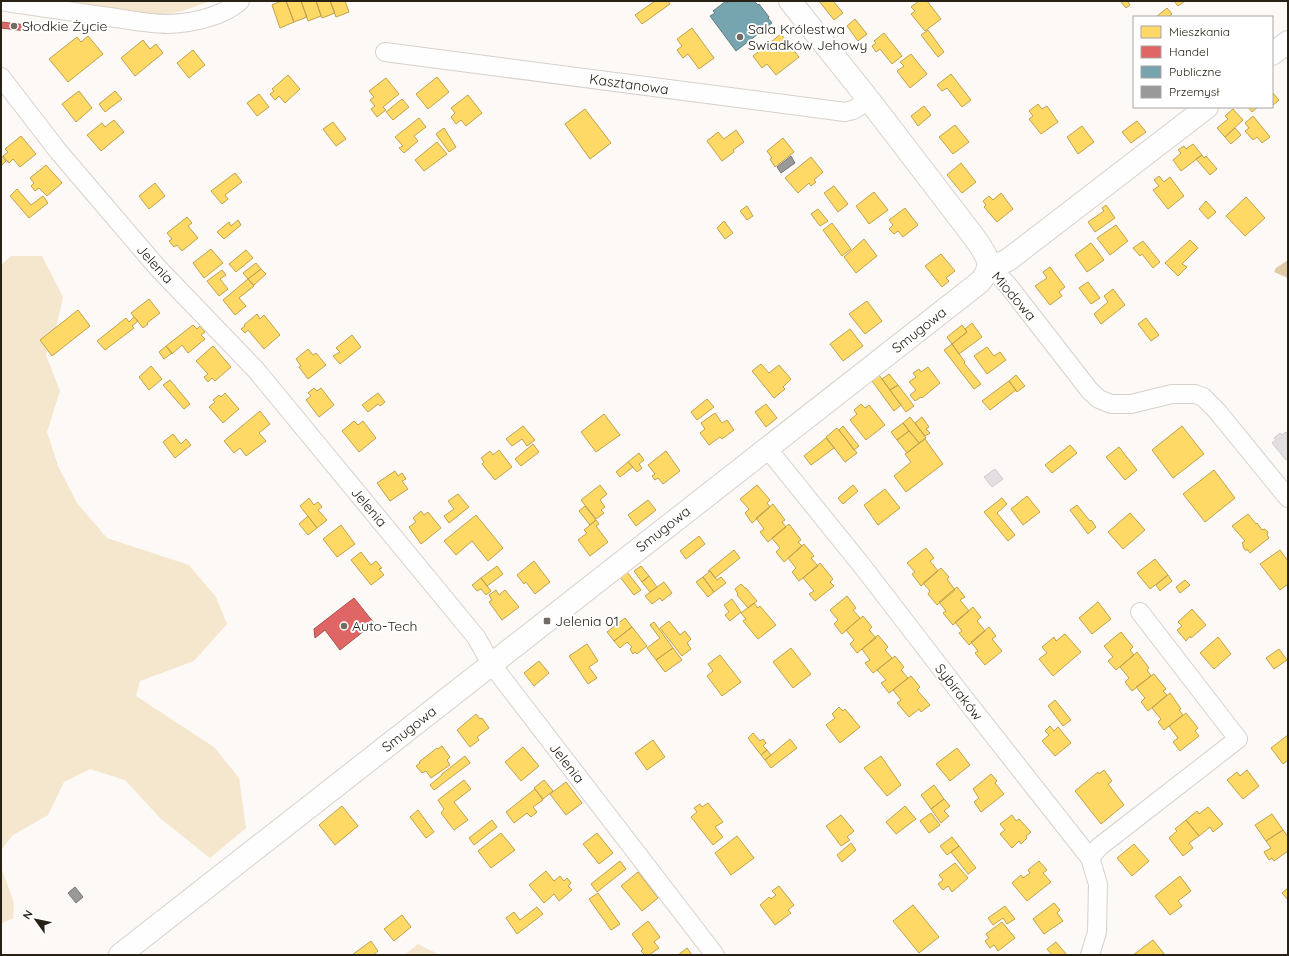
<svg xmlns="http://www.w3.org/2000/svg" width="1289" height="956" viewBox="0 0 1289 956" font-family="Quicksand,sans-serif">
<style>
.green{fill:#f5e6ce}
.water{fill:#e0cba6}
.homes{fill:#ffd966;stroke:#bea24e}
.shops{fill:#e06666;stroke:#a8514e}
.public{fill:#76a5af;stroke:#5e7d81}
.industry{fill:#999;stroke:#777572}
.building{fill:#e3dee1;stroke:#d1cbd0}
.lines{fill:none;stroke-linecap:round;stroke-linejoin:round}
.street-casing{stroke:#d6d1cb;stroke-width:20}
.secondary-casing{stroke:#d6d1cb;stroke-width:24}
.street{stroke:#fffefe;stroke-width:18}
.secondary{stroke:#fffefe;stroke-width:22}
.poi-dot{fill:#726d64;stroke:#fff;stroke-width:1.5}
.labels{text-anchor:middle;stroke-width:4;stroke-linejoin:round;paint-order:stroke}
.poi-label{font-size:14px;fill:#272116;stroke:#fff;text-anchor:start}
.street-label{font-size:14px;fill:#272116;stroke:#fff}
</style>
<rect width="100%" height="100%" fill="#fcf9f6"/>
<path class="green" d="M51,1H211L182,11L157,16Z
M11,256H42L63,297L57,324L46,355L60,391L47,432L58,466L77,503L107,538L189,565L216,597L227,624L194,661L140,681L136,696L214,747L239,778L246,828L210,858L160,818L125,780L90,769L64,782L48,815L13,835L1,850V265Z
M1,867L14,903L13,918L1,924Z
M418,944L440,955H404Z"/>
<path class="water" d="M1288,260V278L1274,272L1276,268Z"/>
<path class="homes" d="M281,1H286L294,22L280,28L272,5Z
M286,1H301L307,17L294,22Z
M301,1H316L321,16L308,21Z
M316,1H330L335,13L322,18Z
M330,1H345L349,12L336,17Z
M655,1H668L670,4L642,24L635,15Z
M819,1H833L843,13L834,20Z
M919,1H927L941,19L925,31L911,14L915,11L911,7Z
M1120,1H1129L1128,2L1130,5L1126,8Z
M1174,1H1185L1178,6Z
M1167,8L1172,14L1168,17H1156Z
M855,19L867,34L858,41L847,26Z
M692,28L714,58L699,69L688,54L683,58L677,50L682,46L677,39Z
M928,30L944,52L938,57L921,35Z
M884,33L902,56L892,64L880,49L876,52L872,46L876,43L874,41Z
M781,34L799,57L776,75L767,64L762,68L753,56Z
M88,36L103,54L68,82L49,59L77,37L81,42Z
M143,40L150,49L156,44L163,53L135,76L121,58Z
M193,50L205,65L189,78L177,63Z
M911,54L927,74L910,88L897,71L904,66L900,62Z
M951,74L971,100L962,107L947,88L942,91L937,85Z
M288,75L300,89L285,103L279,96L275,100L270,94L274,91L272,89Z
M437,77L449,92L428,109L416,94Z
M386,78L399,94L383,107L386,110L377,117L371,109L375,106L370,100L374,97L369,91Z
M79,91L92,108L76,122L62,104Z
M115,91L122,99L105,112L99,104Z
M1272,93H1273L1279,100L1272,106Z
M259,94L269,107L257,116L247,103Z
M468,95L482,113L466,126L461,120L456,124L451,117L455,113L451,108Z
M402,99L409,107L393,120L386,112Z
M1038,104L1042,109L1047,106L1058,122L1041,134L1029,119L1033,116L1029,111Z
M924,106L931,115L918,126L911,116Z
M1248,107H1258L1252,112Z
M585,109L611,143L590,159L565,124Z
M1233,109L1243,120L1225,137L1217,128L1228,119L1225,116Z
M1253,116L1270,137L1262,143L1257,137L1253,140L1245,131L1249,128L1245,123Z
M419,118L426,127L414,136L418,141L404,153L399,148L403,146L395,137Z
M114,120L124,132L101,151L87,135L102,123L105,127Z
M1137,121L1146,132L1131,143L1122,132Z
M333,122L346,139L336,146L323,129Z
M955,125L969,142L953,154L939,137Z
M1082,126L1094,142L1078,154L1067,137Z
M444,128L456,147L449,152L436,134Z
M1235,128L1241,135L1231,144L1225,137Z
M736,130L744,142L733,150L734,152L722,161L707,141L718,132L724,139Z
M21,136L36,154L20,167L13,159L9,163L3,156L8,152L5,149Z
M783,138L794,152L775,167L770,159L772,158L767,151Z
M437,142L447,154L424,171L415,160Z
M1193,144L1202,155L1181,171L1173,160L1181,153L1178,150L1184,146L1186,149Z
M1,155L6,161L1,166Z
M1202,155L1204,158L1206,156L1217,169L1210,175L1196,159Z
M811,157L823,172L814,180L816,182L811,186L809,183L798,193L785,178Z
M961,163L976,182L962,193L947,175Z
M46,165L62,183L47,196L39,188L35,191L31,186L34,183L30,178Z
M235,173L242,182L225,195L228,199L222,204L211,191Z
M1159,176L1164,182L1170,177L1184,196L1168,209L1153,190L1159,186L1154,180Z
M155,183L165,196L149,209L139,196Z
M834,186L848,204L838,212L824,193Z
M17,189L31,205L43,196L48,203L29,218L10,196Z
M874,192L888,210L869,224L856,206Z
M1001,193L1013,209L997,222L984,207L986,205L983,201L989,196L993,200Z
M1246,197L1265,218L1245,236L1226,216Z
M1206,201L1216,212L1208,219L1199,209Z
M1106,205L1115,218L1095,232L1088,222L1104,211L1102,208Z
M747,206L753,216L747,220L740,211Z
M905,208L918,225L903,237L898,231L894,234L889,229L893,225L889,220Z
M818,209L828,221L820,226L811,214Z
M187,217L192,223L188,226L198,238L182,251L177,245L174,247L169,241L172,239L167,233Z
M238,220L241,225L224,239L217,232L229,222L231,226Z
M724,221L733,233L725,239L717,228Z
M832,223L851,249L842,256L823,230Z
M1116,225L1128,241L1110,255L1097,238Z
M864,239L877,256L856,273L844,257Z
M1190,240L1198,248L1182,264L1187,267L1178,276L1165,263Z
M1143,241L1160,262L1153,268L1142,254L1140,256L1133,248Z
M1091,243L1104,260L1087,272L1075,255Z
M211,249L223,263L204,278L193,263Z
M246,250L253,258L236,272L229,264Z
M941,254L955,271L946,278L949,281L942,287L925,266Z
M256,263L261,269L248,279L243,273Z
M1050,267L1065,287L1059,292L1062,296L1050,305L1035,286L1047,278L1043,272Z
M261,269L266,274L254,285L248,279Z
M222,270L226,275L220,279L228,289L219,296L207,281Z
M248,279L254,286L239,298L246,306L235,315L223,300Z
M1088,282L1100,298L1091,304L1079,288Z
M1113,289L1125,305L1101,324L1094,314L1108,302L1104,296Z
M149,299L160,313L147,323L148,324L143,328L131,313Z
M867,301L882,321L865,334L849,314Z
M78,310L90,326L52,356L40,340Z
M257,314L260,319L264,315L280,335L264,349L248,330L245,333L241,329L245,326L244,325Z
M134,317L138,321L132,326L134,328L105,350L97,341L126,318L129,322Z
M1146,318L1159,335L1151,341L1138,324Z
M972,323L982,337L959,354L952,344L967,332L965,329Z
M193,325L197,329L200,326L205,332L201,335L205,339L188,353L182,345L172,354L166,346Z
M962,325L967,332L952,344L947,337Z
M850,329L863,346L843,361L830,344Z
M352,335L361,347L340,364L333,356L340,352L336,348Z
M952,344L965,362L964,363L981,384L974,389L944,350Z
M166,346L172,353L164,359L159,352Z
M213,346L231,367L215,381L212,378L208,382L204,377L208,374L196,361Z
M987,347L994,356L1000,352L1006,360L987,374L974,356Z
M308,349L313,355L316,353L326,365L308,379L299,367L301,366L296,359Z
M761,364L769,373L779,365L791,379L783,387L785,389L774,398L752,371Z
M151,366L162,379L149,390L139,377Z
M928,367L940,383L922,398L921,397L915,401L910,395L916,390L909,382L916,377L913,373L919,369L921,372Z
M889,374L898,385L890,390L882,379Z
M879,375L901,405L894,411L872,381Z
M1016,375L1025,386L1017,392L1009,381Z
M170,380L190,404L184,409L163,385Z
M1009,381L1016,390L990,410L982,401Z
M898,385L914,406L906,412L890,390Z
M314,388L317,391L321,388L334,405L319,417L306,400L311,396L308,393Z
M225,393L239,409L223,423L209,407L215,402L213,400L219,395L221,397Z
M378,393L385,402L380,406L378,404L368,412L362,405Z
M707,399L714,407L697,420L691,412Z
M766,404L777,418L766,427L755,412Z
M861,404L865,408L869,405L885,425L866,440L850,420L857,414L854,410Z
M260,411L270,424L259,433L266,441L246,456L240,448L234,453L224,441Z
M715,413L722,423L727,420L734,430L722,439L720,437L709,445L700,433L705,429L701,423Z
M604,414L620,435L596,452L581,432Z
M910,417L926,438L919,443L903,423Z
M922,417L929,427L926,429L930,433L925,436L915,423Z
M354,421L358,425L363,421L376,438L359,452L342,431Z
M903,423L909,431L897,440L891,432Z
M523,426L535,440L527,446L522,439L512,446L506,439Z
M843,426L859,446L854,450L839,430Z
M1182,426L1204,454L1173,478L1152,450Z
M837,428L857,453L845,462L826,437Z
M909,431L919,443L907,453L897,440Z
M173,434L181,444L186,439L191,445L175,458L163,442Z
M826,438L834,448L811,465L804,456Z
M925,439L943,464L906,492L894,476L911,462L905,454Z
M533,444L539,452L521,466L515,459Z
M1070,445L1077,453L1052,473L1045,465Z
M1119,447L1137,470L1125,480L1106,457Z
M499,450L512,467L495,480L482,464L484,462L481,458L490,451L493,455Z
M666,451L680,471L663,484L658,478L655,480L652,476L655,474L648,465Z
M639,453L644,460L639,464L642,468L637,472L628,462Z
M628,462L633,467L620,477L616,472Z
M1214,470L1235,498L1205,522L1183,494Z
M395,471L398,476L402,473L406,479L402,481L408,489L390,501L377,483Z
M600,485L607,494L600,500L605,507L601,510L604,513L596,519L581,500Z
M757,485L770,500L767,503L770,507L752,523L745,513L749,509L740,499Z
M853,485L858,491L843,504L838,498Z
M885,489L900,508L878,525L864,505Z
M458,494L469,507L449,523L444,516L454,509L448,501Z
M1027,496L1040,512L1023,525L1011,509Z
M309,498L314,505L318,502L322,507L318,510L327,520L317,528L300,506Z
M1002,498L1007,504L997,513L1015,535L1008,541L984,512Z
M648,500L656,510L636,526L628,515Z
M773,504L785,520L782,522L786,527L768,542L760,532L764,529L756,518Z
M1077,505L1090,521L1091,520L1096,527L1088,534L1070,510Z
M585,506L596,520L590,525L579,511Z
M421,511L424,515L428,512L441,528L421,544L409,527L416,522L413,518Z
M1130,513L1145,530L1123,549L1108,532Z
M1248,514L1256,524L1257,523L1262,530L1265,529L1268,532L1267,535L1269,538L1250,553L1248,550H1245L1243,547V544L1242,543L1245,541L1232,526Z
M476,515L503,548L488,561L472,541L456,555L444,541Z
M308,516L317,528L308,535L299,524Z
M596,520L599,524L596,526L608,542L590,556L578,540L587,533L584,530Z
M789,524L801,540L798,542L802,546L784,562L776,552L780,548L772,538Z
M341,525L355,544L337,557L323,539Z
M699,536L705,544L686,559L680,551Z
M804,544L814,556L811,558L818,566L799,581L792,572L796,568L788,558Z
M926,548L934,558L930,561L938,571L921,586L912,574L915,572L907,563Z
M734,550L740,558L715,578L710,571H708Z
M1280,550L1288,561V584L1280,590L1260,564Z
M361,552L371,565L376,561L382,568L379,569L384,575L371,585L351,560Z
M1155,559L1168,575L1150,589L1137,573Z
M534,561L550,582L535,594L526,582L524,584L517,575Z
M820,563L833,579L830,582L834,586L815,601L809,594L814,591L803,578Z
M497,566L503,574L487,586L481,578Z
M641,566L649,576L642,582L634,571Z
M941,568L949,577L947,579L955,590L937,605L928,594L930,591L923,583Z
M710,571L717,580L721,577L726,583L714,592L703,577Z
M627,572L641,590L634,595L620,577Z
M1168,575L1172,581L1160,591L1156,585Z
M649,576L657,587L650,592L642,582Z
M703,577L714,592L708,597L696,582Z
M481,578L491,591L486,595L481,589L477,591L472,585Z
M1185,580L1190,585L1180,593L1176,587Z
M664,582L672,593L662,601L660,598L652,604L645,596Z
M741,584L745,588H746L757,601L748,608L737,595L738,594L735,589Z
M957,587L965,597L960,600L969,611L953,625L943,613L946,611L939,602Z
M496,590L499,595L505,590L519,607L502,620L489,602L492,600L489,595Z
M847,596L856,608L853,610L860,618L842,634L834,624L838,620L830,610Z
M732,599L741,612L730,621L725,615L729,612L724,605Z
M1098,602L1111,619L1092,634L1079,618Z
M754,603L758,608L760,606L776,625L758,639L743,621L746,619L741,613Z
M973,607L981,617L977,621L985,631L969,645L959,633L962,631L955,622Z
M1192,609L1206,625L1191,638L1190,636L1186,641L1177,630L1182,626L1178,622Z
M863,616L872,627L869,630L876,638L857,653L850,644L854,640L846,630Z
M625,618L632,627L614,641L607,632Z
M669,621L680,635L685,631L691,639L687,643L691,649L682,656L660,628Z
M654,622L673,648L656,660L647,648L660,638L650,625Z
M632,627L647,646L637,654L635,652L633,654L630,649L632,647L627,642L620,648L614,641Z
M989,627L996,636L992,639L1002,651L985,665L975,653L978,651L971,642Z
M1121,632L1133,647L1130,650L1134,655L1116,670L1108,661L1113,657L1104,646Z
M1065,634L1081,652L1053,676L1039,659L1047,653L1042,647L1054,637L1056,641Z
M878,635L888,647L885,650L892,658L873,673L865,663L870,660L862,649Z
M1218,637L1231,654L1214,669L1200,653Z
M587,644L598,661L589,667L597,678L588,684L569,656Z
M673,648L682,660L665,672L656,660Z
M791,648L811,674L793,688L773,662Z
M1279,649L1287,660L1274,669L1266,658Z
M1137,652L1149,668L1147,670L1151,676L1132,691L1125,682L1129,678L1120,667Z
M720,655L741,682L722,696L707,676L713,671L708,664Z
M895,656L904,667L901,670L908,678L889,693L881,683L886,680L877,670Z
M539,661L549,673L534,686L524,673Z
M1154,674L1166,689L1163,691L1167,695L1148,711L1141,702L1145,698L1136,687Z
M911,676L920,687L917,690L930,705L921,712L919,709L909,717L897,703L901,700L893,690Z
M1170,693L1181,709L1179,710L1183,715L1164,730L1158,722L1161,719L1152,708Z
M1055,700L1071,720L1063,726L1048,706Z
M839,707L843,711L845,709L860,727L840,743L826,725L835,718L832,714Z
M1186,713L1198,728L1195,731L1199,736L1180,751L1173,742L1178,738L1169,726Z
M476,714L480,719L482,718L489,728L477,737L479,740L470,747L457,730Z
M1050,726L1054,731L1058,727L1071,743L1055,756L1042,741L1049,735L1045,731Z
M753,733L760,741L763,739L766,743L763,746L767,750L761,755L748,738Z
M1288,735V760L1283,764L1271,748Z
M790,739L797,748L771,768L765,760Z
M653,740L665,757L647,770L635,753Z
M442,746L450,757L447,760L450,765L431,778L426,771L422,773L416,766L420,763L419,762L437,748L438,749Z
M523,747L539,766L521,781L505,762Z
M957,748L970,765L950,781L936,764Z
M767,750L771,755L765,760L761,755Z
M465,756L470,763L434,790L430,785L442,775V774Z
M881,756L901,785L887,796L864,768Z
M1104,770L1112,781L1108,784L1124,805L1101,824L1075,791L1098,772L1099,774Z
M1247,770L1259,786L1243,799L1227,780L1237,772L1240,776Z
M991,774L997,781L995,783L1004,794L981,812L974,802L979,798L973,789Z
M464,780L471,789L454,802L468,820L454,830L441,813L444,809L438,800Z
M544,780L553,791L543,799L534,788Z
M566,782L582,803L566,815L550,794Z
M934,785L944,799L931,809L921,795Z
M535,789L543,800L533,807L537,812L531,817L527,813L514,823L506,812Z
M944,799L950,806L944,811L949,816L941,823L931,809Z
M708,803L723,822L715,827L723,837L713,845L691,817L697,812L694,808L700,804L702,807Z
M342,806L358,826L335,845L319,825Z
M905,806L916,819L896,834L886,822Z
M1208,807L1223,824L1213,832L1210,827L1199,836L1186,820L1197,811L1199,814Z
M418,810L434,832L426,838L410,817Z
M931,813L940,825L929,833L920,821Z
M1272,814L1283,830L1266,841L1255,825Z
M841,815L854,831L847,837L850,840L841,846L826,826Z
M1012,815L1016,821L1019,819L1031,832L1026,836L1027,838L1021,844L1019,841L1012,848L1000,834L1005,830L1000,824Z
M492,820L497,827L474,845L469,838Z
M1186,820L1199,836L1189,843L1193,848L1183,856L1169,838L1177,831L1175,829Z
M1283,830L1288,837V851L1274,861L1272,858L1269,860L1264,852L1271,848L1266,841Z
M501,833L515,850L491,868L478,851Z
M597,833L613,853L599,864L583,844Z
M737,836L754,858L731,875L715,853Z
M952,837L959,846L947,855L940,846Z
M851,843L856,850L842,862L837,855Z
M1134,844L1149,861L1132,876L1117,858Z
M959,846L976,868L968,874L951,852Z
M620,861L626,869L597,892L591,884Z
M1039,861L1047,870L1043,873L1051,882L1027,901L1012,883L1021,875L1023,878L1030,873L1028,870Z
M955,863L968,878L952,892L948,886L943,890L938,884L943,880L939,875Z
M546,871L554,881L560,876L564,881L567,878L571,883L568,886L572,890L559,901L554,894L544,903L529,885Z
M638,872L658,898L642,911L621,886Z
M1180,876L1191,891L1178,901L1182,906L1170,915L1155,896Z
M779,886L794,905L788,910L791,913L775,925L760,905L769,897L771,899L776,895L772,891Z
M1288,888V900L1282,893Z
M598,893L620,924L611,930L589,899Z
M1054,903L1060,910L1057,913L1063,921L1044,934L1033,919Z
M913,905L939,937L919,953L893,921Z
M1005,906L1015,919L1007,924L1003,918L993,925L988,918Z
M537,907L543,914L517,934L506,918L514,912L520,920Z
M402,915L411,927L394,941L384,929Z
M648,921L660,937L654,942L659,948L649,955H645L641,951L643,949L632,934Z
M1002,922L1015,938L998,951L994,945L990,948L985,941L989,938L986,934Z
M1153,940L1165,955H1133Z
M371,941L378,951L373,955H352Z
M1056,942L1067,955H1052L1047,949Z
M687,948L692,955H678Z"/>
<path class="shops" d="M1,22L27,25L26,31L1,28Z
M354,598L374,623L340,650L325,630L315,638L314,629Z"/>
<path class="public" d="M726,1L727,3L730,1H754L758,5L759,4L769,17L768,18L772,23L736,51L710,16L715,13L713,11Z"/>
<path class="industry" d="M791,156L795,163L781,173L777,167Z
M75,887L83,897L76,903L68,893Z"/>
<path class="building" d="M1286,432L1288,434V459L1286,460L1272,443L1276,440L1274,438L1280,433L1282,435Z
M995,469L1003,479L992,487L984,477Z"/>
<g class="lines">
<g class="street-casing">
<path id="street" d="M1,1C37,7 74,12 110,17C129,20 149,24 168,24C192,23 222,17 240,1
M385,52L845,112L853,110L869,100
M1,77L58,151L157,267L256,370L476,637L492,665L715,955
M988,267L997,274L1007,284L1090,391L1099,399L1111,404H1131L1172,394H1195L1203,397L1217,411L1288,498
M767,448L863,567L957,689L1090,858L1098,884L1097,932L1090,955
M1090,858L1099,847L1238,739L1140,612"/>
</g>
<g class="secondary-casing">
<path id="secondary" d="M1272,54L1288,42
M988,267L999,264L1008,260L1207,107
M120,955L980,282C996,264 985,253 974,237L869,100L790,1"/>
</g>
<use href="#street" class="street"/>
<use href="#secondary" class="secondary"/>
</g>
<g class="poi-dot">
<circle cx="14" cy="26" r="4"/>
<circle cx="740" cy="37" r="4"/>
<rect x="543" y="617" width="8" height="8" rx="2"/>
<circle cx="344" cy="626" r="4"/>
</g>
<g class="labels">
<g class="poi-label">
<text x="22" y="31">Słodkie Życie</text>
<text x="748" y="34">Sala Królestwa<tspan x="748" dy="16">Swiadków Jehowy</tspan></text>
<text x="555" y="626">Jelenia 01</text>
<text x="352" y="631">Auto-Tech</text>
</g>
<g class="street-label">
<text transform="translate(629 84) rotate(8)" y="5">Kasztanowa</text>
<text transform="translate(155 264) rotate(48)" y="5">Jelenia</text>
<text transform="translate(1014 296) rotate(49)" y="5">Miodowa</text>
<text transform="translate(919 330) rotate(-38)" y="5">Smugowa</text>
<text transform="translate(369 507) rotate(50)" y="5">Jelenia</text>
<text transform="translate(663 529) rotate(-38)" y="5">Smugowa</text>
<text transform="translate(959 692) rotate(52)" y="5">Sybiraków</text>
<text transform="translate(409 729) rotate(-38)" y="5">Smugowa</text>
<text transform="translate(567 763) rotate(52)" y="5">Jelenia</text>
</g>
</g>
<rect width="1289" height="956" fill="none" stroke="#272116" stroke-width="4"/>
<rect x="1133" y="16" width="140" height="92" fill="#ffffff" stroke="#a9a6a2"/>
<rect x="1141" y="26" width="20" height="12" fill="#ffd966" stroke="#a9a6a2"/>
<text x="1169" y="36" font-size="12" fill="#272116">Mieszkania</text>
<rect x="1141" y="46" width="20" height="12" fill="#e06666" stroke="#a9a6a2"/>
<text x="1169" y="56" font-size="12" fill="#272116">Handel</text>
<rect x="1141" y="66" width="20" height="12" fill="#76a5af" stroke="#a9a6a2"/>
<text x="1169" y="76" font-size="12" fill="#272116">Publiczne</text>
<rect x="1141" y="86" width="20" height="12" fill="#999999" stroke="#a9a6a2"/>
<text x="1169" y="96" font-size="12" fill="#272116">Przemysł</text>
<g transform="translate(36 920) rotate(303)" stroke="#ffffff" stroke-width="3" paint-order="stroke">
<path d="M0-3L7 15L0 10L-7 15Z" fill="#272116"/>
<text y="-6" font-size="11" font-weight="bold" text-anchor="middle" fill="#272116">N</text>
</g>
</svg>
